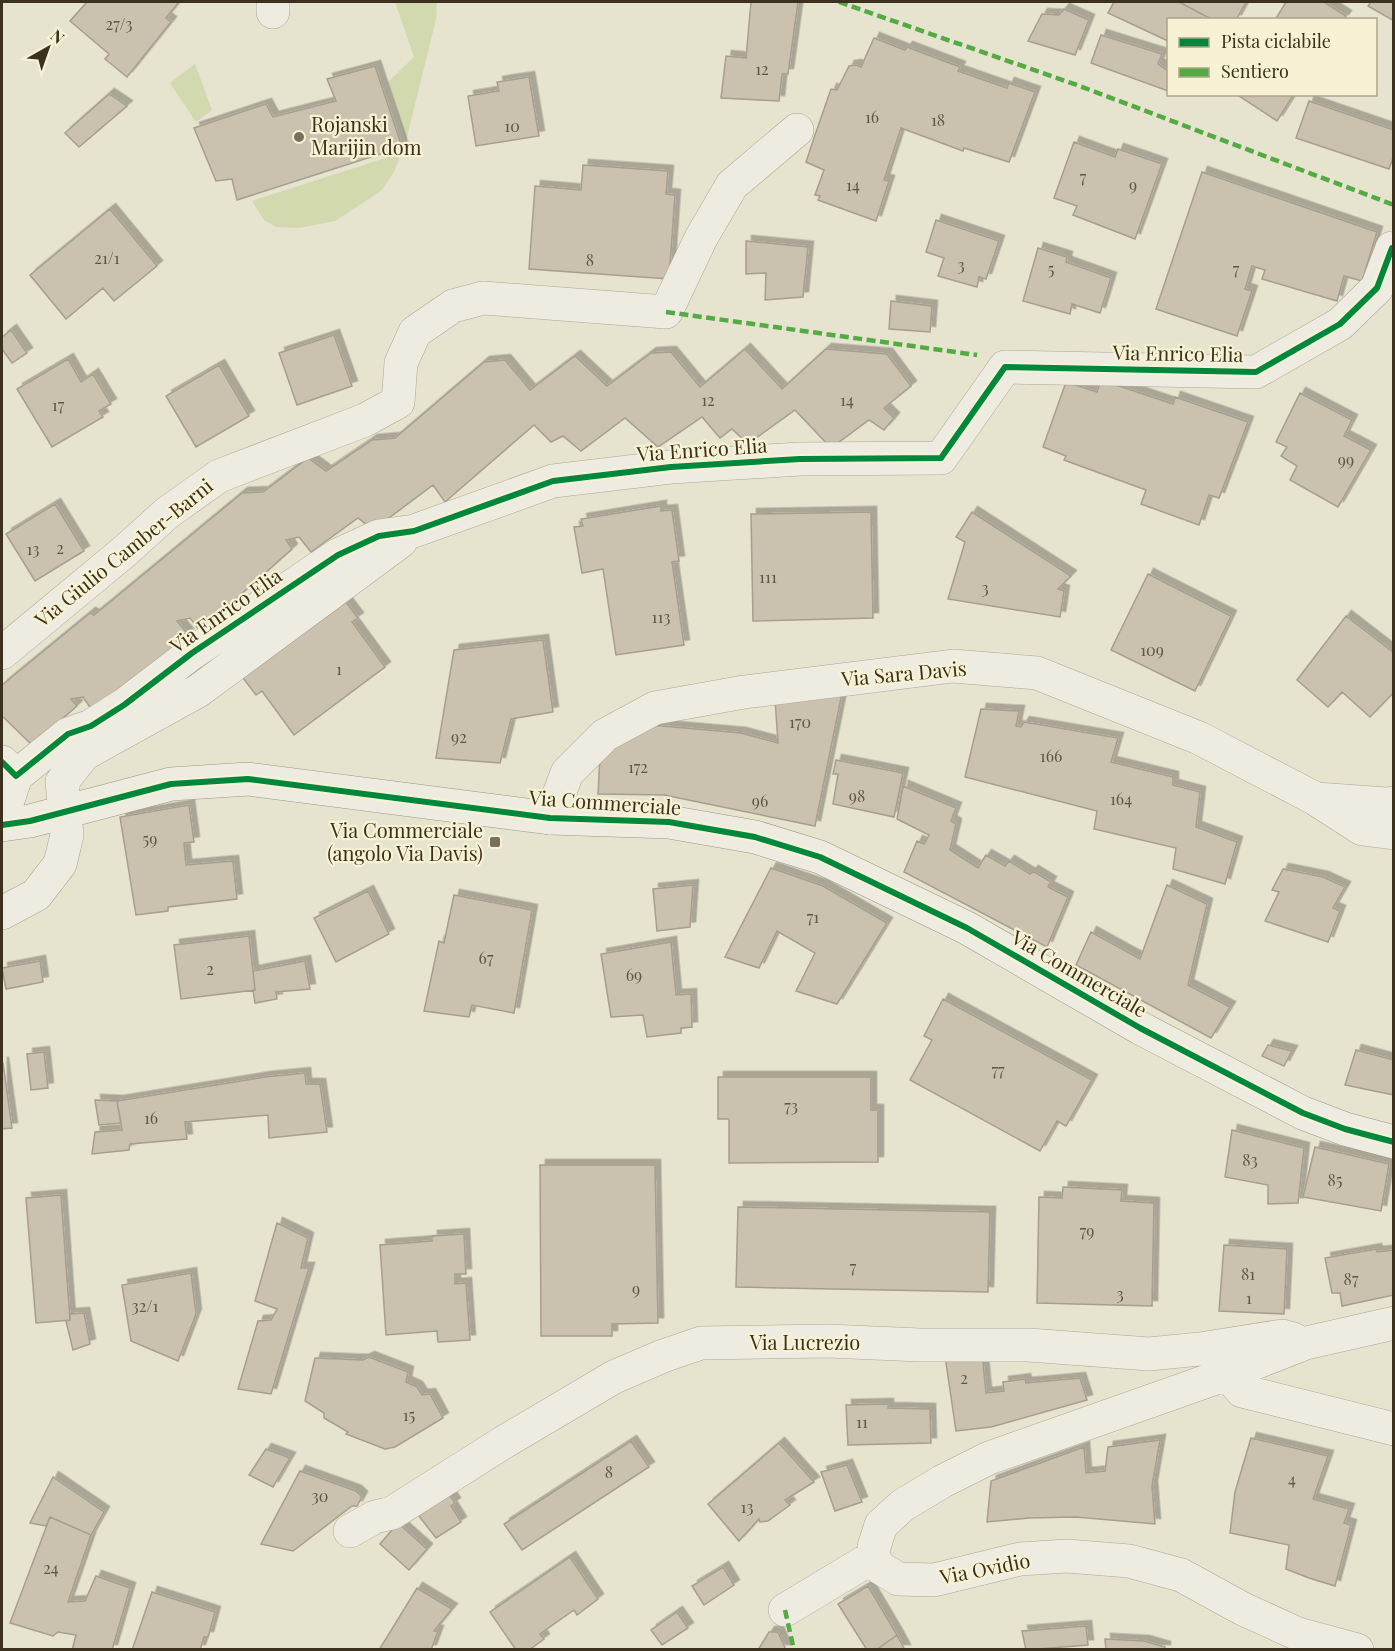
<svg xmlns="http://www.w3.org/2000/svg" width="1395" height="1651" viewBox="0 0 1395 1651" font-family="'Playfair Display',serif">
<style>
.grass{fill:#d2d9af}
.building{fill:#cac1af;stroke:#a79e8d;stroke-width:1.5;filter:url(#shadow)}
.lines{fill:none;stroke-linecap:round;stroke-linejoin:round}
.minor-casing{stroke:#aca797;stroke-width:34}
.secondary-casing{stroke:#9b9787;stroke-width:34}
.minor{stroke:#eeece0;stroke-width:33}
.secondary{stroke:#eeece0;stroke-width:33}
.quiet{stroke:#55ab43;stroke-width:4.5;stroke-dasharray:9 4.5;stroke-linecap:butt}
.cycleway-casing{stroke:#f8f2d4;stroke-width:10}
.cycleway{stroke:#00873e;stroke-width:6}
.poi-dot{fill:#786f5c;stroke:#f8f2d4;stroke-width:2}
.labels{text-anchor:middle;stroke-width:4.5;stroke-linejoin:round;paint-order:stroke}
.number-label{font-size:16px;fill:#605442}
.poi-label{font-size:20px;fill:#3c301e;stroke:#f8f2d4;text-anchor:start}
.street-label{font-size:20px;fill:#3c301e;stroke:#f8f2d4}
</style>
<defs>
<filter id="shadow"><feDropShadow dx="5.5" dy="-5.5" stdDeviation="0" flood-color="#0004"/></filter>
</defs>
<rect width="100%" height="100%" fill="#e6e3ce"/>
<path class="grass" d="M395,2H437L436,19L406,141L388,82L414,57Z
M195,64L212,110L196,122L170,83Z
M401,153L395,170L382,190L335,221L299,228L276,227L264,220L252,201Z"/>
<path class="building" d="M87,2H179L166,18L171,22L127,77L105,59L109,54L70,21Z
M751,2H798L788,74H782L779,101L721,98L726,56L746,58Z
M1114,2H1179L1213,20H1168V41L1108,13Z
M1179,2H1246L1236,20H1213Z
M1286,2H1324L1346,16L1343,20H1275Z
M1371,2H1394V21L1368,6Z
M1064,9L1089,20L1075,55L1028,41L1042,14L1059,15Z
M1101,35L1162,54L1158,64L1168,71V91L1091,63Z
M874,38L905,50L907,47L960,67L958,71L1007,88L1009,83L1035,92L1009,162L964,148L963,151L901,128L884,180L889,181L876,221L818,200L820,196L815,195L824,170L806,162L815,135L831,89L837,90L849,66L856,65L861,67Z
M375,66L402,147L237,200L232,179L216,181L194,128L266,104L273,117L336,101L327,79Z
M529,77L539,136L476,146L468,96L499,91L497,82Z
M109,94L127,106L79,147L65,133Z
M1236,94H1294L1277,121Z
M1309,101L1394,130V155L1389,169L1296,138Z
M1074,142L1115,157L1118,149L1162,164L1135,239L1073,215L1077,206L1054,198Z
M583,165L668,171L666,194L675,195L669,279L529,269L535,186L581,190Z
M1202,172L1377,232L1362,281L1344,276L1337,301L1262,279L1265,270L1252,266L1245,289L1252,291L1237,336L1156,309Z
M110,209L157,266L114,301L103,288L66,319L30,275Z
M936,220L999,241L986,279L979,277L977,287L938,276L944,258L926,252Z
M746,241L808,247L803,297L765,300L766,273L746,274Z
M1038,248L1067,257L1066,262L1111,278L1100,313L1072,304L1070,314L1023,301Z
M891,301L932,306L930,332L889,329Z
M11,330L27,353L12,363L2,349V337Z
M334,335L352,386L297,405L279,353Z
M745,349L782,389L826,349L887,354L911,386L884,408L894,418L884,430L869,420L831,448L795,410L748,444L732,429L720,438L702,417L658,447L625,418L581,451L563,436L551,442L534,425L445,502L433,485L373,530L358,518L311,552L299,537L286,540L292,549L200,631L190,618L177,621L188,634L143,679L94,713L83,697L71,699L77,706L32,745L2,716V685L90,613L94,615L242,493L263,492L308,458L326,471L372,440L395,438L484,362L505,360L530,390L575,356L607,386L651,353L671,352L700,387Z
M68,359L81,382L93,374L111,404L99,411L103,417L52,447L17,389Z
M219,365L249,416L196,447L166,396Z
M1101,380L1173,404L1175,397L1248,422L1219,498L1209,495L1199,525L1141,504L1146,490L1064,460L1066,456L1043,447L1066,382L1097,392Z
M1300,393L1352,420L1344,436L1371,450L1338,507L1290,480L1297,466L1281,456L1287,447L1276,442Z
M55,504L84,551L35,581L6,534Z
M661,506V511L672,510L679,561L672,562L684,645L616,655L603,569L582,573L574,527L583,526L581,519Z
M871,512L873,618L753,621L751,514Z
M972,512L1071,576L1058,589L1064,591L1060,617L948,599L965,542L956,537Z
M1148,574L1231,616L1195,691L1111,650Z
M346,602L358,618L352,622L385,667L294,735L262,691L256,695L243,678Z
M1346,616L1394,653V692L1370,717L1342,692L1328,707L1297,680Z
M543,640L553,712L511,719L500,763L436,758L454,650Z
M843,688L815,826L664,795L598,794L600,757L651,725L741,733L778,743L775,699Z
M981,709L1019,711L1016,726L1021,727L1024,722L1118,738L1111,762L1173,777V785L1200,792L1196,827L1237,842L1225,884L1173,869L1176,848L1094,829L1097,811L965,777Z
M836,760L903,773L894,817L833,804L838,774H833Z
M903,786L956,808L951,821L956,824L950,850L978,868L986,855L1005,866L1009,861L1030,874L1033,871L1051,882L1048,887L1068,897L1047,947L904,872L917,841L924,844L929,835L897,819Z
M189,805L194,842L184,843L186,865L233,861L237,899L168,907V911L136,915L120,817Z
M771,868L823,886L887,923L837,1004L796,991L815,953L777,931L759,968L725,957Z
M1283,869L1323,877L1345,887L1333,908L1340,911L1328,942L1265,921L1279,892L1272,890Z
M693,885L690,927L657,931L653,889Z
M1167,885L1207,904L1188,985L1230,1007L1211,1038L1076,965L1091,932L1140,959Z
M368,891L389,934L336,962L314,918Z
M454,895L532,910L514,1013L472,1005L469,1017L424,1011L439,941L444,943Z
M249,936L255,990L181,999L174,945Z
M671,942L676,995L691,994L692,1027L681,1028V1033L647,1037L643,1015L611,1017L601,954Z
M40,961L43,982L6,989L2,968Z
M305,961L310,989L276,992L277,999L255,1003L253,990H255L253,971Z
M943,999L1092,1080L1066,1126L1057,1121L1040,1151L910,1080L932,1040L924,1036Z
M1268,1045L1292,1051L1284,1066L1262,1056Z
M1356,1050L1394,1060V1095L1345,1085Z
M44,1052L48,1088L31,1090L27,1054Z
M2,1063H3L12,1128L2,1129Z
M305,1073L306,1084H320L327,1132L269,1138L268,1115L185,1122L187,1139L130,1144L129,1150L92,1154L95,1132L122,1130L117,1101L265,1077Z
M718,1077H871V1110H878V1162L729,1163V1119H718Z
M95,1100L117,1101L121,1123L99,1125Z
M1232,1130L1304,1148L1298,1203L1268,1204V1185L1225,1177Z
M1315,1147L1389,1164L1381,1211L1303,1197Z
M540,1165H655L658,1323L612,1324V1336H541Z
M1063,1187L1122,1190L1121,1201L1154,1203L1152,1306L1037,1303L1039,1197L1062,1198Z
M61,1195L70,1320L36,1323L26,1198Z
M738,1207L990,1212L988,1292L736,1287Z
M277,1223L308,1238L301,1268H309L271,1394L238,1389L258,1321L271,1320L277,1309L255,1301Z
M464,1234L466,1274H455V1284L466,1283L470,1340L438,1342L437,1331L386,1335L380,1245L432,1241V1236Z
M1224,1245L1287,1249L1284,1314L1219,1311Z
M1376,1249L1377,1252L1394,1250V1295L1342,1306L1340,1293H1332L1325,1258Z
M191,1273L196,1314L178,1361L131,1341L122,1285Z
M84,1313L90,1344L73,1350L66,1321L70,1320V1314Z
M982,1353L986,1393L1004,1391L1003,1382L1025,1379L1026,1383L1080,1378L1087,1400L991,1427L956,1431L945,1356Z
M369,1357L408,1372L406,1382L417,1387L422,1395L430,1394L443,1418L395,1447L385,1449L346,1434L348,1432L324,1418V1413L305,1401L315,1358L363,1360Z
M888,1404V1408L930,1409L931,1443L848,1445L846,1405Z
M1251,1438L1328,1456L1313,1499L1349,1509L1344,1523L1351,1525L1335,1586L1309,1578L1286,1569L1289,1545L1230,1533L1235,1492Z
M1160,1440L1152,1486L1155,1524L1076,1517L1029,1518L987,1522L991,1481L1084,1447L1086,1473L1105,1471L1108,1447Z
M631,1441L649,1467L522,1550L504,1524Z
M779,1443L814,1482L785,1500L790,1505L768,1521L760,1522L759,1519L739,1541L708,1504Z
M266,1449L290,1458L273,1487L249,1475Z
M847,1465L862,1502L835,1511L821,1472Z
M300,1471L356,1491L362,1497L357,1506H352L293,1551L261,1544Z
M53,1477L104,1512L91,1535L50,1517L46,1526L30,1523Z
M445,1488L455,1503L451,1506L461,1522L436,1538L412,1507Z
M50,1517L91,1535L68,1602L85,1601L96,1576L130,1588L112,1650H72L76,1635L58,1632L53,1636L10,1623Z
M398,1523L427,1549L409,1570L380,1544Z
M570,1557L598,1599L577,1615L574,1610L540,1634L544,1639L529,1650H516L490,1612Z
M723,1567L734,1585L704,1605L692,1586Z
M868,1586L897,1635L876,1650H867L838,1604Z
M417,1588L452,1609L434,1631H438L431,1650H379Z
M152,1592L215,1612L208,1637H204L200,1650H132Z
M677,1612L688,1628L662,1645L651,1630Z
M1086,1626L1088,1645L1026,1650L1022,1631Z
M769,1632H778L786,1650H758Z
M897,1635L905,1650H876Z
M1105,1639L1144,1641L1165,1647V1650H1106Z"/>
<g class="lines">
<g class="minor-casing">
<path id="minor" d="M273,2V12
M2,653L125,551L167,513L219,476L365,420L398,402L401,363L415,332L453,306L483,298L666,312L701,238L732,185L797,130
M2,762L16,776L68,734L91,726L124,705L192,653L338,555L379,536L414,531L553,481L671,467L800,459L941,458L1005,367L1256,372L1340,324L1377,288L1392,248
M1317,800L1362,829L1394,833
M2,818L16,776
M550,818L567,773L605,735L655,708L744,692L953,666L1037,673L1199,738L1316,799L1386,804L1394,803
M2,913L36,895L60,864L67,835L62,782L84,754L198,691L401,541
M1227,1374L1242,1391L1394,1429
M350,1531L375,1517L392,1513L504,1442L614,1377L663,1356L701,1343L828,1341L920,1345H1029L1149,1354L1200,1349L1282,1336L1293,1339
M785,1610L873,1557
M1357,1650L1298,1634L1243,1609L1181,1575L1129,1561L1067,1556L1020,1559L934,1580L898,1579L879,1567L873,1557L874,1547L881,1525L903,1505L943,1481L989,1458L1227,1374L1306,1343L1394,1323"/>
</g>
<g class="secondary-casing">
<path id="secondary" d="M2,825L30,821L171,784L248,779L550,818L669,822L755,837L820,857L967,928L1140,1028L1303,1113L1345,1129L1394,1142"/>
</g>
<use href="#minor" class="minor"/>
<use href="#secondary" class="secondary"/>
<path class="quiet" d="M839,2L1077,85L1394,205
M666,312L977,355
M785,1610L794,1650"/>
<g class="cycleway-casing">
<path id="cycleway" d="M2,762L16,776L68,734L91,726L124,705L192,653L338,555L379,536L414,531L553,481L671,467L800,459L941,458L1005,367L1256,372L1340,324L1377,288L1392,248
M2,825L30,821L171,784L248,779L550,818L669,822L755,837L820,857L967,928L1140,1028L1303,1113L1345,1129L1394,1142"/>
</g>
<use href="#cycleway" class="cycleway"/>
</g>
<g class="poi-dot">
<circle cx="299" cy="137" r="6"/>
<rect x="489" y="836" width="12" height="12" rx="3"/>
</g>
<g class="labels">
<g class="number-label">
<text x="119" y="30">27/3</text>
<text x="762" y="75">12</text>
<text x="872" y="123">16</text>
<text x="938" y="126">18</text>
<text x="512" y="132">10</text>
<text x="1083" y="183">7</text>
<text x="853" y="191">14</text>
<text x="1133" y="191">9</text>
<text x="107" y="264">21/1</text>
<text x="590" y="266">8</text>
<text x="961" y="271">3</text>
<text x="1051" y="275">5</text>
<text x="1236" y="275">7</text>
<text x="708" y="406">12</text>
<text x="847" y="406">14</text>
<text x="58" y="411">17</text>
<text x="1346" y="466">99</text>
<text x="60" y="554">2</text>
<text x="33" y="555">13</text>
<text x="768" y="583">111</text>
<text x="985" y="594">3</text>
<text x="661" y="623">113</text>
<text x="1152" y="656">109</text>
<text x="339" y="675">1</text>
<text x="800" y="728">170</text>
<text x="459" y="743">92</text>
<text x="1051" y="762">166</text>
<text x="638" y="773">172</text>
<text x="857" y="802">98</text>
<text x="1121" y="805">164</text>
<text x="760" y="807">96</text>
<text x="150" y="845">59</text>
<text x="813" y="923">71</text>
<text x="486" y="964">67</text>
<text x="210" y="975">2</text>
<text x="634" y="981">69</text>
<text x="998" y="1076">77</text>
<text x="791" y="1112">73</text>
<text x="151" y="1124">16</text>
<text x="1250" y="1166">83</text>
<text x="1335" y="1186">85</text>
<text x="1087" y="1237">79</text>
<text x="853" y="1273">7</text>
<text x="1248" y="1280">81</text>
<text x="1351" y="1285">87</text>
<text x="636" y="1295">9</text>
<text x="1120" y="1300">3</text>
<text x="1249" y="1304">1</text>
<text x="145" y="1312">32/1</text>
<text x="964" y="1384">2</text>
<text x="409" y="1421">15</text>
<text x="862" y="1428">11</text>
<text x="609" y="1478">8</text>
<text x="1292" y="1485">4</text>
<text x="320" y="1502">30</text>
<text x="747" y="1513">13</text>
<text x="51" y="1574">24</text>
</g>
<g class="poi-label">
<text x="311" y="132">Rojanski<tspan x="311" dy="23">Marijin dom</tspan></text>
<text x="483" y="838" text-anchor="end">Via Commerciale<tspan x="483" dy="23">(angolo Via Davis)</tspan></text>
</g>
<g class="street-label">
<text transform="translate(1178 354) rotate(1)" y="7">Via Enrico Elia</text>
<text transform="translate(702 450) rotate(-4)" y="7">Via Enrico Elia</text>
<text transform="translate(124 553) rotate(-39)" y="7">Via Giulio Camber-Barni</text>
<text transform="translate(226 611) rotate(-35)" y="7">Via Enrico Elia</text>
<text transform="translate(904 674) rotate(-5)" y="7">Via Sara Davis</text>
<text transform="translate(605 803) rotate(4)" y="7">Via Commerciale</text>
<text transform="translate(1079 974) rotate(30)" y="7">Via Commerciale</text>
<text x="805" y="1350">Via Lucrezio</text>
<text transform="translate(985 1569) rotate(-11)" y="7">Via Ovidio</text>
</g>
</g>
<rect width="1395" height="1651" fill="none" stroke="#3c301e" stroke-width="6"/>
<rect x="1167" y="18" width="210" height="78" fill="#f8f2d4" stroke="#ada48b" stroke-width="1.5"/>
<rect x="1179" y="38" width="30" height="9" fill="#00873e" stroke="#ada48b" stroke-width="1.5"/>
<text x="1221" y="48" font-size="18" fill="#3c301e">Pista ciclabile</text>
<rect x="1179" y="68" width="30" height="9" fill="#55ab43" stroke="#ada48b" stroke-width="1.5"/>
<text x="1221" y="78" font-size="18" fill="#3c301e">Sentiero</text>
<g transform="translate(48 48) rotate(40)" stroke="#f8f2d4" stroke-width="4.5" paint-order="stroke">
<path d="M0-4.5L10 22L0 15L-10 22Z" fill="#3c301e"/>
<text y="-9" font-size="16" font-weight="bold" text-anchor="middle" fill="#3c301e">N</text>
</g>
</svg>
